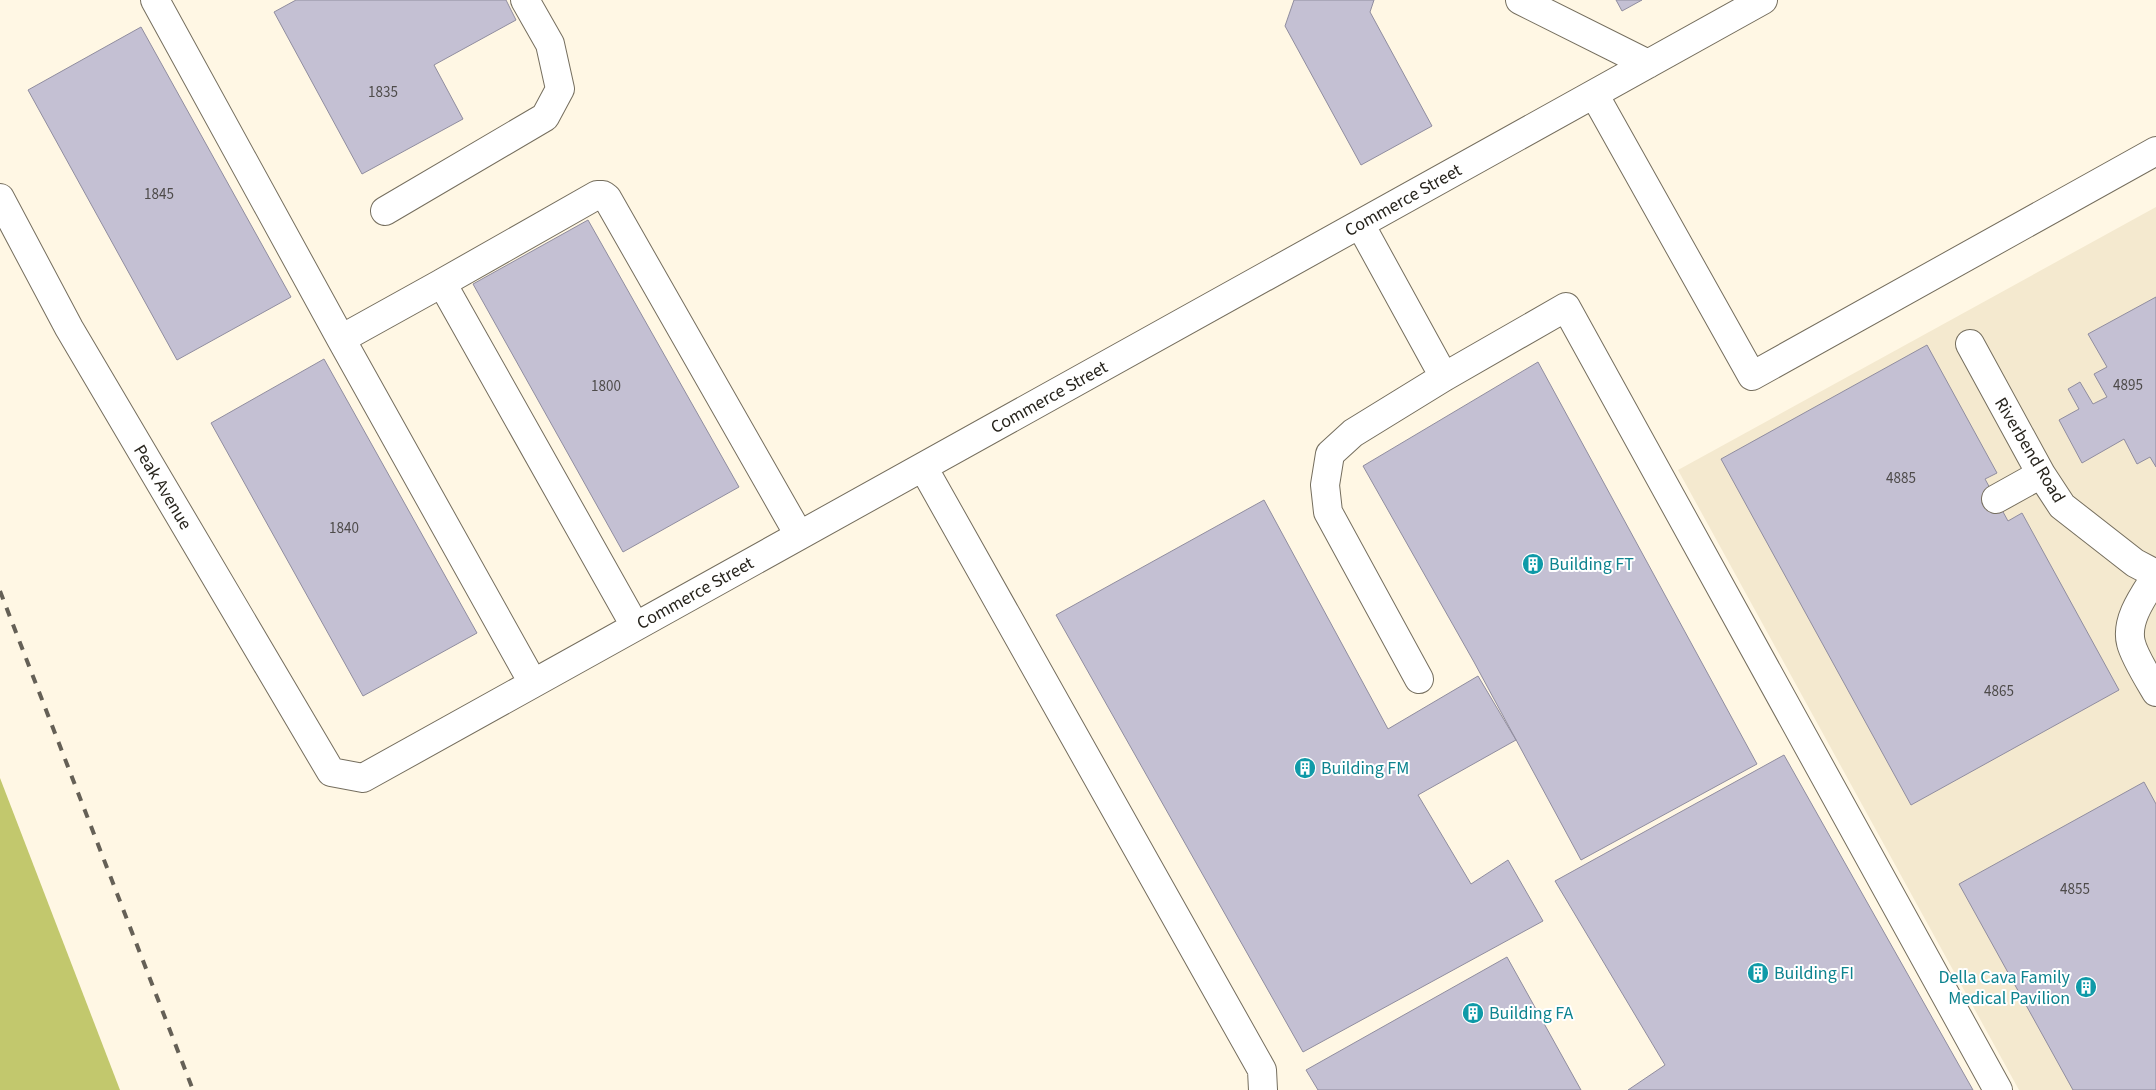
<svg xmlns="http://www.w3.org/2000/svg" width="2156" height="1090" viewBox="0 0 2156 1090" font-family="'Source Sans 3',sans-serif">
<style>
.built{fill:#f4e9cf}
.forest{fill:#c2c86d}
.building{fill:#c4c0d3;stroke:#908d9f}
.lines{fill:none;stroke-linecap:round;stroke-linejoin:round}
.minor-casing{stroke:#756e5e;stroke-width:30}
.minor{stroke:#fff;stroke-width:28}
.rail{stroke:#656056;stroke-width:4;stroke-dasharray:9 9;stroke-linecap:butt}
.labels{text-anchor:middle;stroke-width:4;stroke-linejoin:round;paint-order:stroke}
.number-label{font-size:15px;fill:#4e4b4a}
.street-label{font-size:18px;fill:#27241d;stroke:#fff}
.culture-label{font-size:18px;fill:#0d838f;stroke:#fff;text-anchor:start}
</style>
<rect width="100%" height="100%" fill="#fff7e4"/>
<path class="built" d="M2156,207V1090H2019L1678,470Z"/>
<path class="forest" d="M0,778L120,1090H0Z"/>
<path class="building" d="M296,0H506L516,20L434,65L463,119L362,174L274,12Z
M1294,0H1374L1370,12L1432,126L1361,165L1285,26Z
M1616,0H1642L1622,11Z
M141,27L291,297L177,360L28,90Z
M588,220L739,487L623,552L473,284Z
M2156,297V467L2150,457L2137,464L2124,439L2082,463L2059,420L2079,409L2068,389L2080,382L2093,404L2107,397L2094,374L2107,367L2088,334Z
M1927,345L1997,473L1985,479L2008,521L2022,513L2119,690L1911,805L1721,459Z
M324,359L477,633L363,696L211,423Z
M1538,362L1757,764L1581,860L1474,662L1363,466Z
M1264,500L1388,729L1478,676L1516,740L1418,795L1471,884L1508,860L1543,921L1303,1052L1056,615Z
M1784,755L1973,1090H1628L1665,1065L1555,881Z
M2144,782L2156,804V1090H2073L1959,884Z
M1507,957L1581,1090H1318L1306,1070Z"/>
<g class="lines">
<g class="minor-casing">
<path id="minor" d="M155,0L341,339L533,683
M1520,0L1648,64
M1594,94L1752,376L2156,151
M0,198L69,328L331,772L363,778L1763,0
M385,211L545,117L560,89L550,44L525,0
M1360,224L1444,377
M341,339L442,283
M1970,344L2041,474L2062,506L2135,563L2156,574
M923,467L1262,1070L1263,1090
M1996,499L2041,474
M2156,576C2144,595 2125,620 2131,643C2134,656 2149,680 2156,692
M635,626L442,283L597,195H603L607,198L799,535
M1419,679L1328,512L1325,485L1330,454L1353,433L1444,377L1566,307L1998,1090"/>
</g>
<use href="#minor" class="minor"/>
<path class="rail" d="M0,591L193,1090"/>
</g>
<defs>
<g id="building-disc" transform="scale(1.125)"><circle r="9.5" fill="#0f9aa8" stroke="#fff"/><path d="M-4-6H4V6H1V3H-1V6H-4ZM-2.5-4.3h1.7v1.8h-1.7ZM.8-4.3h1.7v1.8H.8ZM-2.5-1h1.7V.8h-1.7ZM.8-1h1.7V.8H.8Z" fill="#fff"/></g>
</defs>
<g fill-rule="evenodd">
<use href="#building-disc" x="1533" y="564"/>
<use href="#building-disc" x="1305" y="768"/>
<use href="#building-disc" x="1758" y="973"/>
<use href="#building-disc" x="2086" y="987"/>
<use href="#building-disc" x="1473" y="1013"/>
</g>
<g class="labels">
<g class="number-label">
<text x="383" y="97">1835</text>
<text x="159" y="199">1845</text>
<text x="2128" y="390">4895</text>
<text x="606" y="391">1800</text>
<text x="1901" y="483">4885</text>
<text x="344" y="533">1840</text>
<text x="1999" y="696">4865</text>
<text x="2075" y="894">4855</text>
</g>
<g class="street-label">
<text transform="translate(1403 200) rotate(-29)" y="6">Commerce Street</text>
<text transform="translate(1049 397) rotate(-29)" y="6">Commerce Street</text>
<text transform="translate(2030 450) rotate(59)" y="6">Riverbend Road</text>
<text transform="translate(163 487) rotate(59)" y="6">Peak Avenue</text>
<text transform="translate(695 593) rotate(-29)" y="6">Commerce Street</text>
</g>
<g class="culture-label">
<text x="1549" y="570">Building FT</text>
<text x="1321" y="774">Building FM</text>
<text x="1774" y="979">Building FI</text>
<text x="2070" y="983" text-anchor="end">Della Cava Family<tspan x="2070" dy="21">Medical Pavilion</tspan></text>
<text x="1489" y="1019">Building FA</text>
</g>
</g>
</svg>
